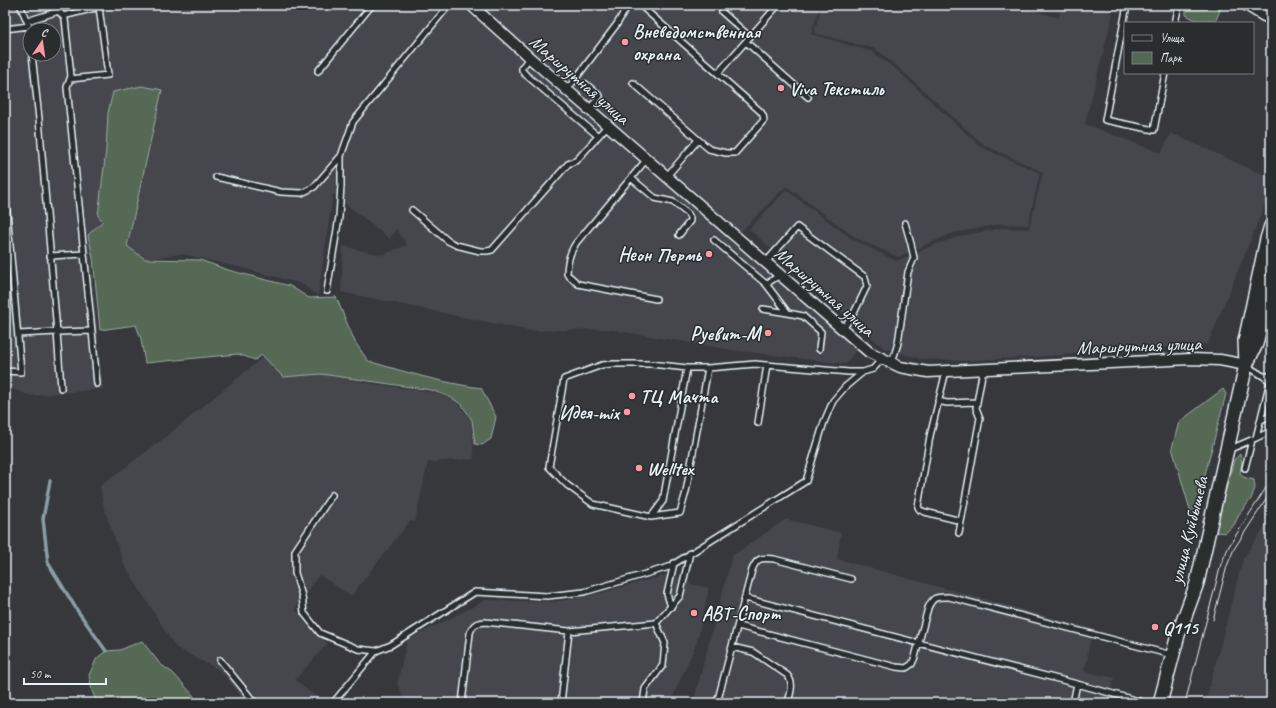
<svg xmlns="http://www.w3.org/2000/svg" width="1276" height="708" viewBox="0 0 1276 708" font-family="Caveat,sans-serif">
<style>
.built{fill:#44464d;fill-rule:evenodd}
.green{fill:#546955;stroke:#9eada6}
.lines{fill:none;stroke-linecap:round;stroke-linejoin:round}
.stream{stroke:#8a9ea6;stroke-width:3.5}
.lane-casing{stroke:#e8f1f8;stroke-width:8}
.street-casing{stroke:#e8f1f8;stroke-width:13}
.secondary-casing{stroke:#e8f1f8;stroke-width:16}
.lane{stroke:#2a2d2e;stroke-width:5}
.street{stroke:#2a2d2e;stroke-width:10}
.secondary{stroke:#2a2d2e;stroke-width:13}
.tram{stroke:#e8f1f8;stroke-width:1}
.poi-dot{fill:#ff9aa2;stroke:#2a2d2e;stroke-width:1.5}
.labels{text-anchor:middle;stroke-width:3;stroke-linejoin:round;paint-order:stroke}
.poi-label{font-size:19px;font-weight:bold;fill:#e8f1f8;stroke:#2a2d2e;text-anchor:start}
.street-label{font-size:19px;fill:#e8f1f8;stroke:#2a2d2e}
</style>
<rect width="100%" height="100%" fill="#36383c"/>
<filter id="ink" filterUnits="userSpaceOnUse"><feTurbulence type="fractalNoise" baseFrequency=".025" numOctaves="2"/><feDisplacementMap in="SourceGraphic" scale="8" xChannelSelector="R" yChannelSelector="G"/><feConvolveMatrix kernelMatrix="1 2 1 2 8 2 1 2 1" color-interpolation-filters="sRGB"/></filter>
<g filter="url(#ink)">
<path class="built" d="M5,5H461L464,11L467,8L616,136L474,5H820L811,34L873,52L898,71L981,147L1040,173L1028,225L1001,224L953,233L898,257L856,238L786,186L731,242L859,346L846,364L738,351L607,329L531,331L341,292L343,246L382,255L407,245L396,229L390,239L333,194L318,296L302,284L242,268L182,254L146,259L127,246L162,90L142,86L103,221L88,235L103,389L31,396L5,386ZM30,30H54V54H30Z
M822,5H1031V10L1059,18L1061,5H1102L1113,14L1085,124L1161,153L1171,133L1271,178V190L1208,344L1034,357L962,361L921,359L884,348L847,317L749,229L786,190L852,239L896,261L934,245L961,236L1001,228L1029,229L1043,172L984,145L901,70L876,49L814,33Z
M262,358L361,382L431,392L450,398L460,406L471,420L474,459L428,462L415,522L410,521L351,596L319,575L295,609L327,644L295,680L324,703H246L221,671L175,647L124,564L104,509L100,486L167,436Z
M1271,517V703H1205L1243,559Z
M786,519L841,533L837,559L1093,629L1087,655H1088L1084,671L1114,678L1108,703H693L732,556Z
M666,575L684,578L691,584L709,588L697,642L670,703H406L397,684L407,640L486,600L553,602L589,596Z"/>
<path class="green" d="M1186,5H1222L1216,20H1196L1186,15Z
M142,86L162,90L127,246L145,259L200,260L228,270L290,286L309,298L336,297L355,342L368,361C405,372 443,383 481,388L496,417L491,439L482,445L475,444L472,420L462,405L450,397L431,390L321,374L283,377L262,355L255,360L238,354L145,363L141,339L136,325L100,330L93,258L88,235L103,221L98,216L106,150L108,113L113,92Z
M1223,389L1226,394L1193,520L1172,448L1179,422Z
M1240,454L1242,463L1240,473L1243,477L1254,480L1255,488L1251,499L1240,513L1234,525L1225,533L1216,532V526L1234,460Z
M142,641L160,664L173,673L193,695L198,703H97L92,691L89,675L97,658L106,651L120,650Z"/>
<g class="lines">
<path class="stream" d="M50,481L43,519L48,563L77,610L106,651"/>
<g class="lane-casing">
<path id="lane" d="M1127,5L1105,120L1154,130L1165,73
M5,6L6,5
M722,12L750,37
M63,16L99,7L108,75L70,79
M27,21L59,11L58,5
M1175,23L1179,5
M29,26L30,38
M5,29L29,26L20,5
M746,42L808,97
M530,58L522,67V70L525,74L598,136
M318,71L372,5
M718,73L778,5
M633,83L709,149L726,153H735L764,120L763,115L760,111L640,5
M586,84L600,96L589,109
M567,90L617,24L628,5
M647,159L576,243C570,252 567,263 567,274L578,284L656,299
M667,176L698,140
M216,177L281,192L302,193L314,187L341,156
M631,178L655,198L673,202L688,214L690,218V221L679,235
M5,188L21,372L5,371
M412,210L448,241L456,245L480,251H487L492,250L568,164L577,160L608,125
M714,240L766,284L788,313L763,309
M50,256L84,254L67,87L71,76L65,19L59,11
M766,262L797,227L865,277L867,286L855,311L843,329
M766,284L780,275
M327,291L339,217L341,185V156L353,122L449,5
M788,313L803,316L821,332L819,349
M92,331L97,384
M18,334L57,332L39,119L32,54
M892,363L898,343L908,272L914,258L911,244L905,223
M1247,366L1263,376H1271
M687,368L663,501L651,517L593,504L567,485L549,467L564,379L602,365L613,364H651L687,368H708L755,364L849,372H863
M946,371L930,436L918,507L920,510L925,512L961,521
M61,388L57,332L92,331L84,254
M938,401L947,403L977,402
M1261,420L1271,416
M758,423L767,365
M1256,438L1271,431
M1228,450L1256,438L1270,381L1263,376
M1245,468L1252,440
M332,495L295,551V573L302,596L304,613L320,633L358,649L376,651
M651,517L680,513L686,492L708,368
M959,533L980,418L976,408L983,369
M745,598L1077,684L1146,703
M671,607L667,594L674,563
M738,626L896,667L906,668L912,664L915,657L928,608C933,596 937,597 949,597L1172,655
M732,647L753,652L787,675C795,684 790,693 788,703
M220,660L255,703
M333,703L376,651L391,645L475,592L547,596L584,592L669,567L806,481L824,422L833,401L845,387L863,372L873,369L882,359
M462,703L470,633C473,624 476,623 485,622L569,631L656,623
M561,703L569,631
M643,703L645,689L663,665L665,643L656,623L680,596L690,553
M717,703L752,570C757,557 761,558 774,559L851,579
M1073,703L1077,684"/>
</g>
<g class="street-casing">
<path id="street" d="M471,5L530,58L869,352L900,367L928,372L1190,359L1220,360L1246,365
M1246,5L1264,16L1271,18"/>
</g>
<g class="secondary-casing">
<path id="secondary" d="M1246,363L1245,341L1267,239L1271,226
M1160,703L1178,635L1197,583L1246,365L1256,344L1271,280"/>
</g>
<use href="#lane" class="lane"/>
<use href="#street" class="street"/>
<use href="#secondary" class="secondary"/>
<path class="tram" d="M1213,620L1227,566L1234,549L1271,492
M1185,703L1221,564L1229,546L1271,480"/>
</g>
</g>
<g class="poi-dot">
<circle cx="625" cy="42" r="4"/>
<circle cx="781" cy="88" r="4"/>
<circle cx="709" cy="254" r="4"/>
<circle cx="768" cy="333" r="4"/>
<circle cx="632" cy="396" r="4"/>
<circle cx="627" cy="412" r="4"/>
<circle cx="639" cy="468" r="4"/>
<circle cx="694" cy="613" r="4"/>
<circle cx="1155" cy="627" r="4"/>
</g>
<g class="labels">
<g class="poi-label">
<text x="633" y="38">Вневедомственная<tspan x="633" dy="22">охрана</tspan></text>
<text x="789" y="95">Viva Текстиль</text>
<text x="701" y="261" text-anchor="end">Неон Пермь</text>
<text x="760" y="340" text-anchor="end">Руевит-М</text>
<text x="640" y="403">ТЦ Мачта</text>
<text x="619" y="419" text-anchor="end">Идея-mix</text>
<text x="647" y="475">Welltex</text>
<text x="702" y="620">АВТ-Спорт</text>
<text x="1163" y="634">Q115</text>
</g>
<g class="street-label">
<text transform="translate(580 79) rotate(41)" y="7">Маршрутная улица</text>
<text transform="translate(825 291) rotate(41)" y="7">Маршрутная улица</text>
<text transform="translate(1139 345) rotate(-2)" y="7">Маршрутная улица</text>
<text transform="translate(1188 530) rotate(-76)" y="7">улица Куйбышева</text>
</g>
</g>
<rect width="1276" height="708" fill="none" stroke="#2a2d2e" stroke-width="20"/>
<rect x="10" y="10" width="1256" height="688" fill="none" stroke="#e8f1f8" stroke-width="1.5" filter="url(#ink)"/>
<rect x="1124" y="22" width="130" height="52" fill="#2a2d2e" stroke="#767b7f"/>
<rect x="1132" y="35" width="20" height="6" fill="#2a2d2e" stroke="#767b7f"/>
<text x="1160" y="42" font-size="12" fill="#e8f1f8">Улица</text>
<rect x="1132" y="52" width="20" height="12" fill="#546955" stroke="#767b7f"/>
<text x="1160" y="62" font-size="12" fill="#e8f1f8">Парк</text>
<g transform="translate(42 42) rotate(13)"><circle r="19" fill="#2a2d2e" stroke="#767b7f"/>
<path d="M0-3L7 15L0 10L-7 15Z" fill="#ff9aa2"/>
<text y="-6" font-size="11" font-weight="bold" text-anchor="middle" fill="#e8f1f8">С</text>
</g>
<path d="M24 678v6h82v-6" fill="none" stroke="#e8f1f8" stroke-width="2"/>
<text x="30" y="678" font-size="12" fill="#e8f1f8" stroke="#2a2d2e" stroke-width="3" paint-order="stroke">50 m</text>
</svg>
